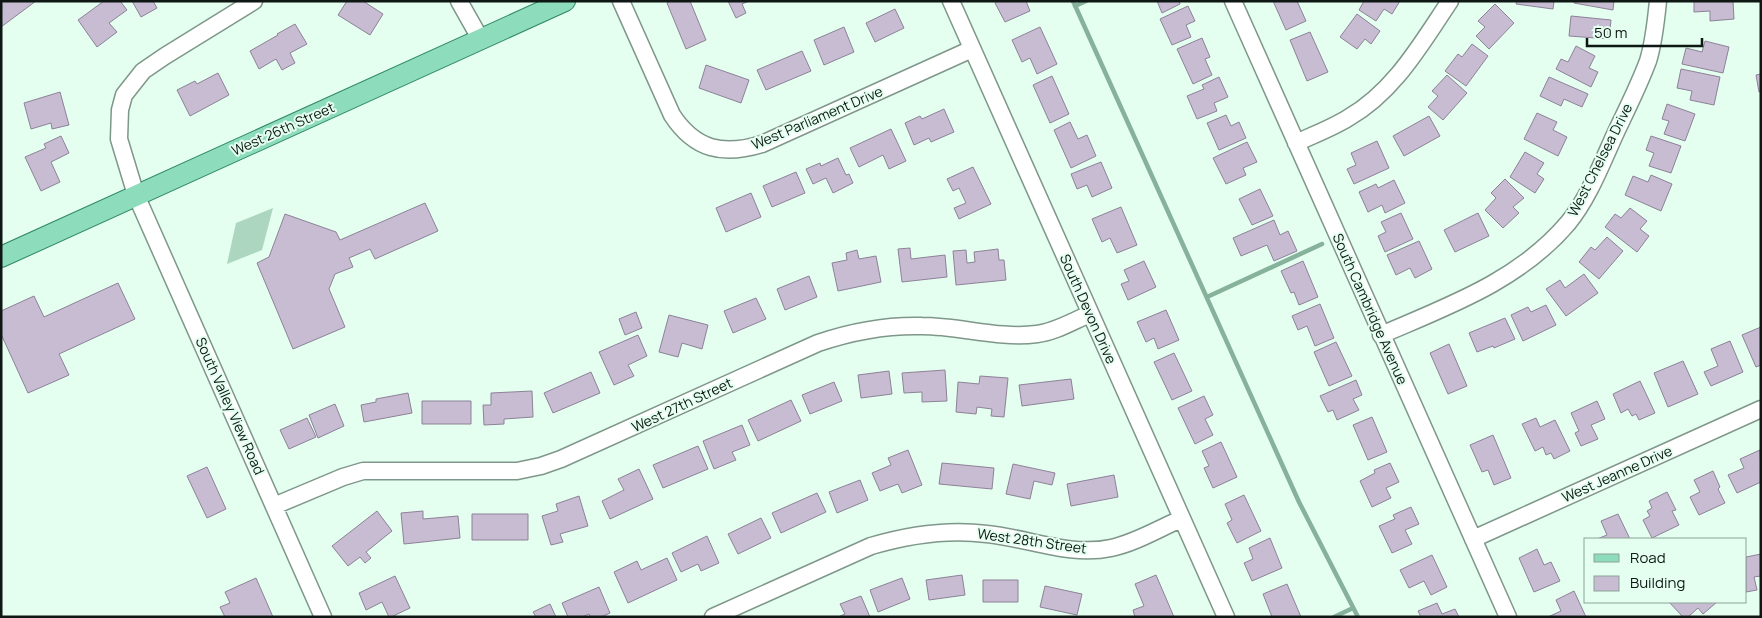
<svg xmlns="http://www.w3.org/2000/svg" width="1762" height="618" viewBox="0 0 1762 618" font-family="Manrope,sans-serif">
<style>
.green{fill:#acd6c0}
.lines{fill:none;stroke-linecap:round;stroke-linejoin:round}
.stream{stroke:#86b19b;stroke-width:4.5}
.building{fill:#c7bcd2;stroke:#8d8297}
.minor-casing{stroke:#7f978a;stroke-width:19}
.major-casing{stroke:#2f8864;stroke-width:22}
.minor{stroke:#fff;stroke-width:16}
.major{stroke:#8ddcbc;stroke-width:20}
.labels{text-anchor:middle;stroke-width:4;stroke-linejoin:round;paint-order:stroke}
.street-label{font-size:14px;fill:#0e1713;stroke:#e4fef0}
</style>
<rect width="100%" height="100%" fill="#e4fef0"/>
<path class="green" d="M273,208L262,250L227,264L236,223Z"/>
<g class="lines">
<path class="stream" d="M1073,1L1299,502L1358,617
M1075,6L1086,1
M1207,297L1322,244
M1334,617L1353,608"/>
</g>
<path class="building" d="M1,1H36L1,27Z
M104,1H120L127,10L109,23L117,32L97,47L78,20Z
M132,1H153L157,8L141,17Z
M347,1H363L383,14L370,35L338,15Z
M670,1H690L706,40L686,49L667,3Z
M728,1H749L742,4L746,13L736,18Z
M998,1H1026L1030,11L1005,22L995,3Z
M1157,1H1179L1180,4L1162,13Z
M1273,1H1297L1306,21L1286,30Z
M1364,1H1400L1392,14L1384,9L1376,21L1359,10Z
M1517,1H1554L1553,9L1516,4Z
M1574,1H1614L1613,10L1574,3Z
M1694,1H1733L1734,19L1710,21V11L1694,12Z
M1495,4L1514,23L1489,49L1476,36L1485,27L1478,21Z
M1188,6L1195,21L1186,25L1191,37L1172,45L1160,19Z
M895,9L904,28L875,42L866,23Z
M1357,14L1380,31L1371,44L1365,39L1357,49L1340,37Z
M1571,16L1611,20L1609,39L1569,36Z
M295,24L307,44L290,53L295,63L282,70L276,59L259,69L250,51L278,35L277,34Z
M844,27L854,52L824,65L814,40Z
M1040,27L1057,64L1037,74L1030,58L1022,62L1012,40Z
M1310,32L1328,72L1307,81L1290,40Z
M1202,38L1210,57L1205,59L1212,75L1193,84L1177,49Z
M1705,41L1729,47L1723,73L1682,64L1686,48L1702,52Z
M1472,44L1488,56L1466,86L1445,71L1458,54L1462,57Z
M1576,46L1595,56L1589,68L1598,72L1591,87L1556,69L1561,59L1568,62Z
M802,51L811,71L766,90L757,70Z
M706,65L749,80L741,103L699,88Z
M1681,69L1720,77L1714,105L1690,100L1692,91L1677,88Z
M218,73L229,95L190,116L177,90L195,81L197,84Z
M1761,74V92H1759L1756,75Z
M1447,75L1467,93L1443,120L1428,107L1438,96L1432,91Z
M1052,76L1069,114L1050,123L1033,85Z
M1219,77L1228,97L1214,103L1217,111L1197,119L1187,96L1204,89L1202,85Z
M1549,77L1588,94L1582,107L1564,99L1561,106L1540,96Z
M60,92L69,125L52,129L51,123L31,129L24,103Z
M1667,104L1695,114L1685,141L1664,134L1669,121L1662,119Z
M944,109L954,132L931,142L929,138L914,145L905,123L920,116L922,119Z
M1537,113L1557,122L1553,130L1567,137L1558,156L1524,139Z
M1226,115L1231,126L1239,122L1246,138L1219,150L1207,123Z
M1429,116L1440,136L1404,156L1393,136Z
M1070,122L1078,139L1087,135L1096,156L1071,168L1054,130Z
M891,129L906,161L889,169L883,155L859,167L850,148Z
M61,136L69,153L51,162L60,182L41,191L25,157L46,148L44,144Z
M1651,136L1681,146L1671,173L1649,166L1654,153L1646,150Z
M1377,141L1389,168L1354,184L1347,169L1356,165L1351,153Z
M1247,142L1257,162L1243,168L1246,175L1226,184L1213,158Z
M1525,152L1544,163L1537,174L1544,179L1535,193L1510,177Z
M838,158L846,175L849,174L853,183L833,193L826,178L813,184L806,169L820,163L821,166Z
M1101,162L1112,188L1092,197L1087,185L1077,189L1071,174Z
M973,167L991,204L959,219L954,208L966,203L959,188L953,191L947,179Z
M796,172L805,193L772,207L763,186Z
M1651,175L1672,184L1661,211L1625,195L1633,176L1648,182Z
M1505,179L1524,198L1513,207L1519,213L1503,228L1485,210L1496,198L1491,193Z
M1394,180L1405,203L1385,213L1382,205L1368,212L1359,192L1376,184L1378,188Z
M1260,189L1273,216L1252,225L1239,199Z
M751,193L761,217L726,232L716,208Z
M425,203L438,231L375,259L370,249L349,258L353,267L335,274L329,289L345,327L293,349L257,263L269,257L285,214L336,232L340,240Z
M1121,207L1137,245L1117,253L1110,238L1102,242L1092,219Z
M1630,208L1647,221L1640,229L1649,236L1637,252L1605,227L1615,214L1621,218Z
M1401,213L1413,239L1385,252L1378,236L1386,232L1381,222Z
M1478,213L1489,236L1455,252L1444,230Z
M1274,220L1280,235L1288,231L1297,251L1274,261L1267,245L1241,256L1233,238Z
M1607,237L1623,251L1599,279L1579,262L1591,247L1595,250Z
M1419,241L1432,269L1415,278L1410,268L1396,275L1387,255Z
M910,248L911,259L945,255L947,277L902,282L898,249Z
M998,249L999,260H1004L1006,280L956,285L953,251L966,250L967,263L975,262L974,252Z
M857,250L859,259L876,256L881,282L838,291L832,263L847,260L846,253Z
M1144,261L1156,287L1128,300L1121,284L1129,281L1124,270Z
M1303,261L1318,297L1299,305L1294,292L1291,293L1281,271Z
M1584,274L1598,293L1566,316L1546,289L1560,280L1565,288Z
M809,276L817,297L785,310L777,289Z
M118,283L135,319L59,354L69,375L28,393L1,334V311L34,296L44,317Z
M756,298L766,319L733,333L724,311Z
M1320,304L1334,338L1315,346L1307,326L1298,330L1292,316Z
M1546,305L1556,325L1523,341L1511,315L1528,307L1531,312Z
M1166,310L1179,340L1158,349L1154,338L1146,342L1137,322Z
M636,312L642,328L625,335L619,319Z
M669,315L708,325L702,349L682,343L678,357L659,352Z
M1505,318L1515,339L1494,348L1493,346L1477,352L1469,333Z
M1761,327V365L1756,367L1742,335Z
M638,335L647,356L628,365L634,376L614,385L599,352Z
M1730,341L1743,372L1711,386L1704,372L1718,366L1711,349Z
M1336,342L1352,376L1329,386L1314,352Z
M1449,344L1467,386L1448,394L1430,353Z
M1174,353L1192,391L1172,400L1154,362Z
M1683,361L1698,394L1668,407L1654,373Z
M945,370L947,401L922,402V392L904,393L902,373Z
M889,371L892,394L861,398L858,375Z
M591,372L600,393L553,413L544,393Z
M980,376L1008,378L1004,417L991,416L992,409L977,407L976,414L956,412L958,382L979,384Z
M1071,379L1074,399L1022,406L1019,385Z
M1356,380L1362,395L1353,399L1359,410L1337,420L1333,410L1328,412L1320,396Z
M1640,381L1655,413L1639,420L1636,414L1632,416L1628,409L1621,413L1613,394Z
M834,382L842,401L810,414L802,395Z
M532,391L533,417L504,419V424L484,425L483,405H491V393Z
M408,393L412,413L364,422L361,405L376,402V399Z
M1204,396L1213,415L1205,419L1213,435L1195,444L1178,408Z
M791,400L801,421L758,441L748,420Z
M422,401H471V424H422Z
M1597,401L1605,419L1591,425L1598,439L1581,446L1575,433L1579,431L1571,413Z
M335,404L344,426L318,438L309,415Z
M1372,417L1387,452L1368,460L1353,425Z
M307,418L316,437L289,449L280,430Z
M1536,418L1540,427L1555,420L1570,451L1554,459L1551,453L1546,455L1543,447L1535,451L1522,424Z
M742,425L750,445L732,452L736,460L714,469L703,441Z
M1493,435L1511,478L1494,485L1488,470L1482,472L1470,445Z
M1221,442L1237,477L1213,488L1204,468L1209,466L1202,451Z
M698,446L708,469L663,488L653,465Z
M908,450L922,485L902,493L898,484L880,491L872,473L891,465L888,458Z
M1760,450L1761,482L1737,493L1728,475L1744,468L1740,459Z
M942,463L994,468L992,489L939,484Z
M1390,463L1399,482L1386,488L1391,498L1372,507L1360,481L1375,473L1374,470Z
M1013,464L1055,473L1052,485L1034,481L1030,499L1006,494Z
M207,467L226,509L207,518L187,476Z
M639,469L653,499L610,519L602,501L624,490L618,479Z
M1713,471L1720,487L1718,489L1725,503L1699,515L1690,497L1700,492L1694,480Z
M1114,475L1118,497L1071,506L1067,484Z
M860,480L868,500L837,513L829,492Z
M1667,492L1676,510L1672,511L1679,525L1652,538L1643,520L1650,516L1647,511L1652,508L1649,501Z
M817,493L826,512L781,533L772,513Z
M1244,495L1261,531L1237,543L1227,523L1232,520L1225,504Z
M579,496L588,526L560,534L563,542L551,545L542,516L558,511L556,504Z
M1411,507L1419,524L1405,530L1412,544L1392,553L1379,526L1395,519L1393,515Z
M377,511L392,531L366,552L371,558L365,563L360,557L348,566L332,546Z
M423,511V519L458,516L460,538L404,544L401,513Z
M472,514H528V540H472Z
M1618,514L1630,539H1597L1607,535L1601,521Z
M761,518L771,538L738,554L728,534Z
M707,536L719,563L701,571L698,564L681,572L672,553Z
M1270,538L1282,568L1252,581L1244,563L1253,559L1249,548Z
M1537,549L1544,565L1551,562L1560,581L1534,592L1519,558Z
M1761,554V576L1754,577L1757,590L1746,592V557Z
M1432,555L1447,587L1431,595L1424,581L1409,588L1400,570Z
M667,558L677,580L628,603L614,572L637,561L641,570Z
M962,575L965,595L929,600L926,580Z
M1156,575L1174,617H1135L1133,610L1144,606L1135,584Z
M395,576L410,608L391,617H389L382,602L366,610L359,593Z
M256,578L273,617H225L220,607L230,603L225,592Z
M902,578L910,599L878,612L870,590Z
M983,580H1018V602H983Z
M1287,584L1301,617H1272L1263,594Z
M1045,586L1082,594L1077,615L1040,607Z
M599,587L610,613L601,617H590L589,614L582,617H568L562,603Z
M1574,591L1586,617H1548L1561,611L1556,600Z
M861,596L870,617H838L845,614L840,604Z
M1669,602H1717L1703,614L1698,608L1688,617H1683Z
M1437,603L1442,614L1455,609L1459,617H1421L1418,611Z
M550,604L556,617H536L533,612Z"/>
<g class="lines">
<g class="minor-casing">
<path id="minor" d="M254,1L165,56L143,71L124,95L120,110L119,139L136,195L323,617
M459,1L481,40
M621,1L672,115C695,150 723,156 762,144L972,49
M951,1L1226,617
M1233,1L1508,617
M1296,143C1313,135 1332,128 1348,118C1394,92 1421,44 1450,1
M1381,335C1448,306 1519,281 1568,223C1589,198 1603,160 1617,130C1628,107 1639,85 1648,61C1654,42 1656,21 1658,1
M274,506L343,477L363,471H517L541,466L561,459L818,343C853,331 885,325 922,326C960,326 999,339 1037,334C1055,332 1073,321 1090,314
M1473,539L1761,409
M713,617L871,546C908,535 949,529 987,534C1028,538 1070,557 1111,548C1135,543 1158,529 1181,519"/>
</g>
<g class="major-casing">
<path id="major" d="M1,257L565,1"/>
</g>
<use href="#minor" class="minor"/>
<use href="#major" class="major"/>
</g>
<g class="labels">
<g class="street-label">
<text transform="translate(817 118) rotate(-23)" y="5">West Parliament Drive</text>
<text transform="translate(283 129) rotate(-24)" y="5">West 26th Street</text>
<text transform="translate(1600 160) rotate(-63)" y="5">West Chelsea Drive</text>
<text transform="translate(1088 309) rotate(66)" y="5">South Devon Drive</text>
<text transform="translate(1370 309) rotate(66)" y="5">South Cambridge Avenue</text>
<text transform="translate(682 405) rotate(-25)" y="5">West 27th Street</text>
<text transform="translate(230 406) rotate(66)" y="5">South Valley View Road</text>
<text transform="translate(1617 474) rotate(-24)" y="5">West Jeanne Drive</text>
<text transform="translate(1032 541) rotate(8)" y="5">West 28th Street</text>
</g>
</g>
<rect width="1762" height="618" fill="none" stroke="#0e1713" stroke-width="5"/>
<rect x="1584" y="538" width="162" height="65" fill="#e4fef0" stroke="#8ea298"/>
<rect x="1594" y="554" width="25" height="8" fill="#8ddcbc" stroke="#8ea298"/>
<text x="1630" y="563" font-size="15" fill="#0e1713">Road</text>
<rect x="1594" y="576" width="25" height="15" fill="#c7bcd2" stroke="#8ea298"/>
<text x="1630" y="588" font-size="15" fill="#0e1713">Building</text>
<path d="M1587 38v8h115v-8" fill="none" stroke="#0e1713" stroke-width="2.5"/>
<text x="1594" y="38" font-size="15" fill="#0e1713" stroke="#e4fef0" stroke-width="4" paint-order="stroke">50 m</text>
</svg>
